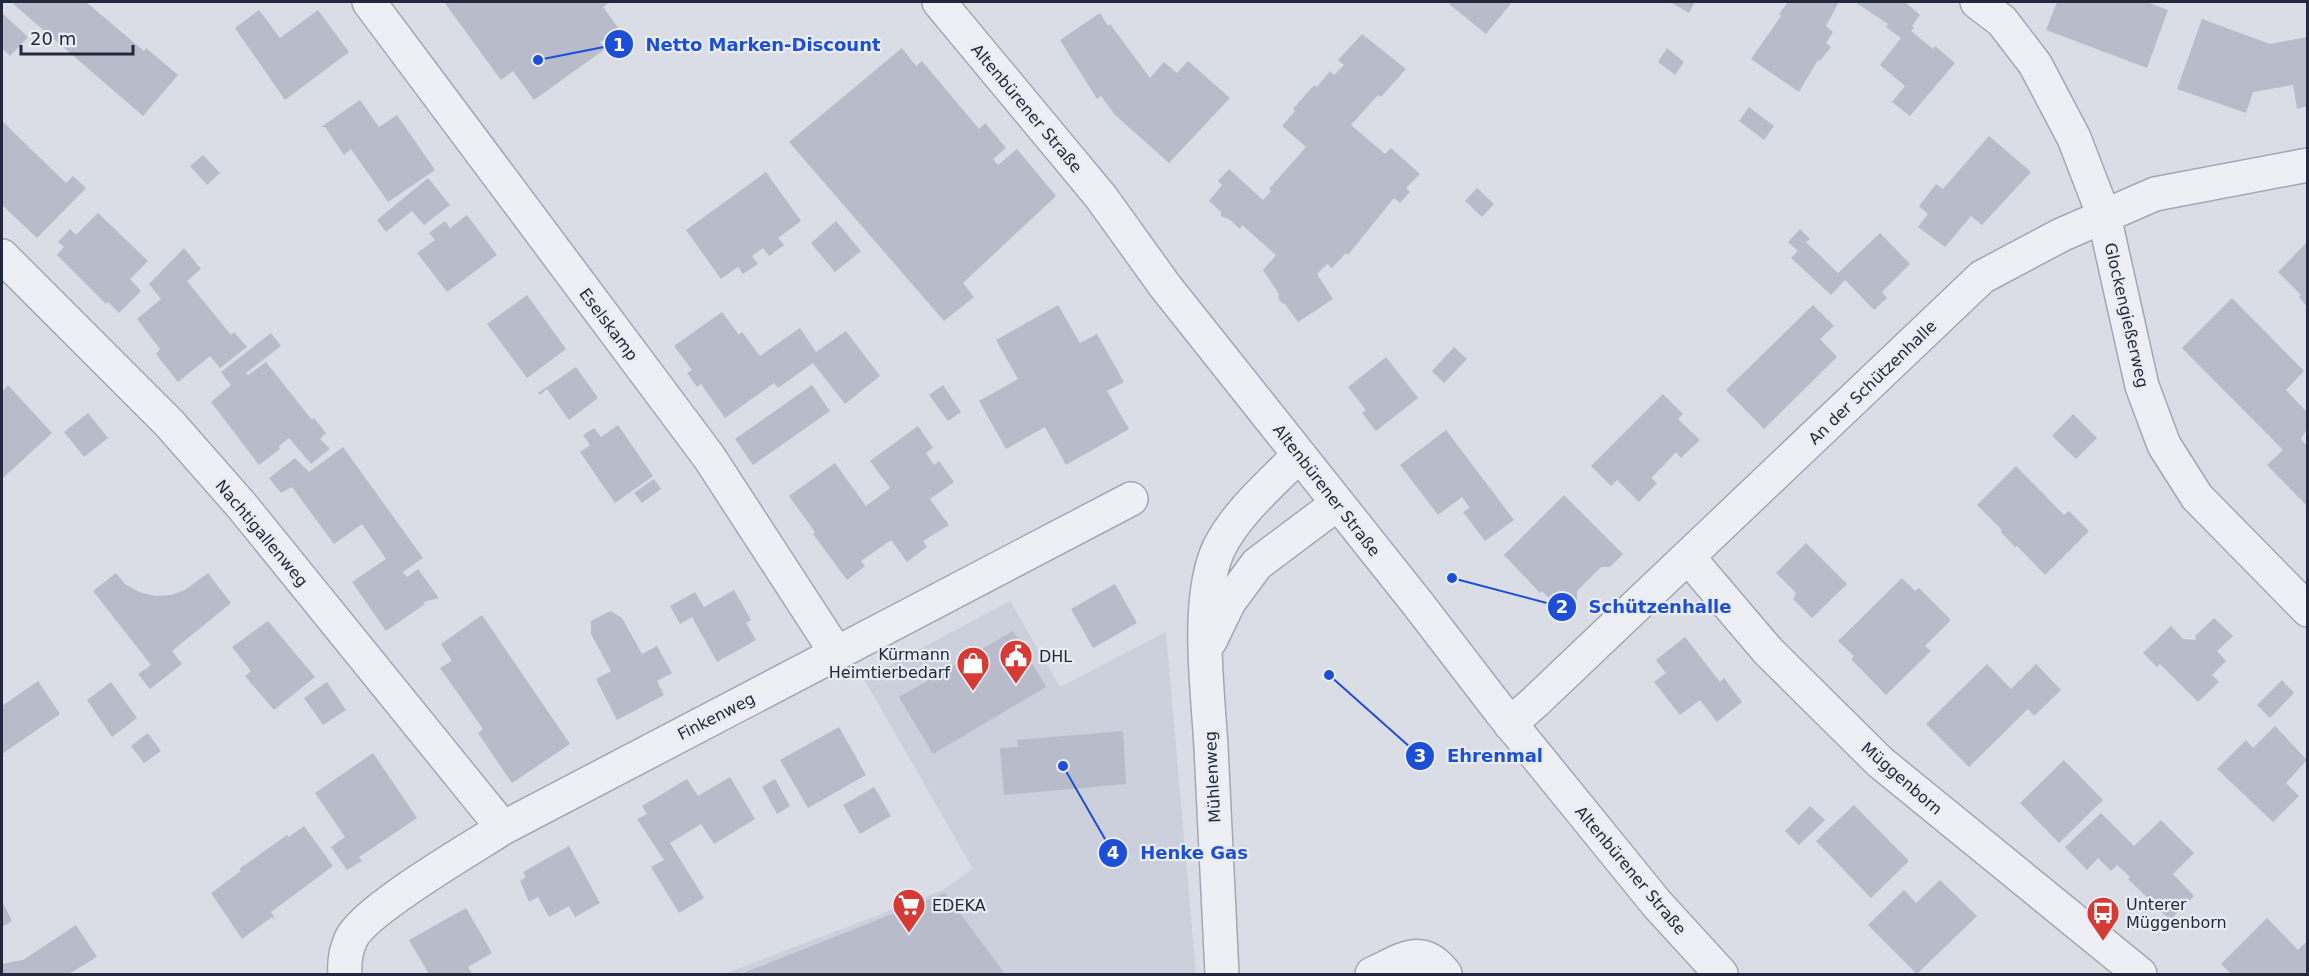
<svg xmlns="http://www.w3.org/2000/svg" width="2309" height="976" viewBox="0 0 2309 976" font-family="'DejaVu Sans',sans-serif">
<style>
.built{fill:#cccfdc}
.building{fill:#b8bbca}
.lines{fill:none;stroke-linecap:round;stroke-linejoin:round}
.minor-casing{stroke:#a4a7b3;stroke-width:36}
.minor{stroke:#edeff5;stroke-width:33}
.labels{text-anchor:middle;stroke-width:4.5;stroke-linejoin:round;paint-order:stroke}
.street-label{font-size:16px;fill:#24283d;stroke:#eaecf4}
.poi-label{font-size:16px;fill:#24283d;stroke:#eaecf4;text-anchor:start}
.leader{fill:none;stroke:#1d4ed8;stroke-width:2}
.callout-dot{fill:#1d4ed8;stroke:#eaecf4;stroke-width:2}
.mark-label{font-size:18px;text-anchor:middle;font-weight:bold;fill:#fff}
.callout-label{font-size:18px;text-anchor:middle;font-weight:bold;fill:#1d4ed8;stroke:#eaecf4;stroke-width:4.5;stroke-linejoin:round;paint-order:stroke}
</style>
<rect width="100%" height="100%" fill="#dbdde6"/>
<path class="built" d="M1010,601L1060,687L1166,632L1196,974H724L941,891L973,869L864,679Z"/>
<path class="building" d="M11,2H86L144,51L146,48L178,75L143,116Z
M444,2H610L603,7L619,29L600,42L605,49L534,100L513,71L501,80Z
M1451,2H1512L1486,34L1449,4Z
M1670,2H1695L1689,13Z
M1788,2H1839L1826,26L1833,32L1826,43L1831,47L1820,61L1818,60L1799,92L1751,59L1781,16L1779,14Z
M1855,2H1905L1920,15L1912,26L1914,28L1911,31L1933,49L1935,46L1955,63L1910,116L1892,102L1905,86L1880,65L1901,38L1886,27L1888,24Z
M2057,2H2147L2168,10L2147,68L2046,30Z
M259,10L280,38L318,10L349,52L285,100L235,28Z
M2,13L28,37L10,56L2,48Z
M1100,13L1108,26L1110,24L1150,78L1164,62L1177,73L1188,61L1230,98L1169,163L1115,115L1101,96L1097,99L1060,40Z
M2202,19L2270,44L2307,37V106L2297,109L2293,85L2253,92L2246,113L2177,89Z
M1362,34L1406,69L1381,97L1378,95L1351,125L1385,154L1391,148L1420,174L1406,188L1410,192L1400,203L1394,198L1348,255L1346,253L1332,268L1327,264L1317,274L1333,299L1298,322L1285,304L1282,303L1278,298L1279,294L1263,270L1276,255L1242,225L1240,229L1230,220L1221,216V212L1209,201L1222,185L1218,181L1229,169L1263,200L1271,191L1269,189L1306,147L1282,126L1295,111L1293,109L1314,85L1317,87L1330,71L1334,75L1344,65L1338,60Z
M902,48L916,66L922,61L979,129L985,123L1006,148L993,159L998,165L1017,149L1056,196L963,283L974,297L944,321L789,142Z
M1667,48L1684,62L1675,75L1658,62Z
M360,100L379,127L397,115L435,170L388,202L351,149L344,155L325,127H321Z
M1749,107L1774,126L1764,140L1739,121Z
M2,121L66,183L73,176L86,188L37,238L2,205Z
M1989,136L2031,172L1982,225L1971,216L1945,247L1918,227L1928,214L1919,206L1936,184L1943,189Z
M203,155L220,173L207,185L190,166Z
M766,172L801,221L778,238L784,245L769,256L763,248L752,256L758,264L743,274L738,267L721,279L686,230Z
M428,178L450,205L424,225L412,211L386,232L377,220Z
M1477,188L1494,204L1482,217L1465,201Z
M98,213L148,261L130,279L141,291L119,313L108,302L106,304L57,255L64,247L58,242L70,229L76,235Z
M467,215L497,255L447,292L417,253L435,240L429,233L445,221L450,228Z
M836,221L861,251L835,272L811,243Z
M1800,229L1810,239L1806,242L1838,273L1880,233L1910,264L1882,292L1887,298L1874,310L1845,280L1831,295L1791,258L1798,251L1788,242Z
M2307,242V307L2299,297L2301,295L2278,272Z
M184,248L201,269L187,281L231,335L234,332L247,347L220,368L210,356L178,382L156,354L160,349L137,319L161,299L149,284Z
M527,295L566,349L527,378L487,324Z
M2232,298L2304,371L2286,390L2307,412V429L2301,439L2307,446V506L2267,465L2283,450L2182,348Z
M1058,305L1080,343L1097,334L1124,382L1107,391L1129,429L1066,465L1045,427L1006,449L979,401L1018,379L996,340Z
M1813,305L1834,326L1820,339L1837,357L1764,429L1726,390Z
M722,312L739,335L742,332L760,356L800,328L816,352L846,331L880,376L845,404L813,363L778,388L774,383L725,418L701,384L697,387L687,373L692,370L674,346Z
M271,333L281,346L246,373L248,375L266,362L312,420L314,418L326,433L320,439L330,449L311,464L289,438L279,446L280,449L259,465L211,402L231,385L221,372Z
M1454,347L1467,359L1444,383L1432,371Z
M1386,357L1418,398L1376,431L1362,413L1366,410L1348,387Z
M576,367L598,398L569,420L547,389L540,395L538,393Z
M8,385L52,433L2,479V392Z
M812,385L830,411L753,465L735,439Z
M943,385L961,412L948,421L929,395Z
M1663,394L1683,414L1678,419L1700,440L1681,458L1676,452L1664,465L1651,478L1657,483L1639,502L1617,480L1611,486L1591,466Z
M88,413L108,438L84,457L64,432Z
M2073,414L2097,438L2076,459L2052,436Z
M618,425L653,476L615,503L580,452L590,445L583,435L594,428L601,437Z
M918,426L933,448L926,453L934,465L939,461L954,482L930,499L949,525L923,541L927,547L907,562L891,540L861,561L865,566L847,580L813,534L815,532L789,496L835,463L866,506L890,488L870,461Z
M1446,430L1514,520L1485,541L1463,512L1470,508L1462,497L1438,515L1400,465Z
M343,447L423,558L403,572L407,577L418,569L439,598L423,602L425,604L386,631L352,582L386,559L362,524L334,544L292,487L281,493L269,478L295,458L309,472Z
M2016,466L2064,515L2069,511L2089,531L2045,575L2017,546L2015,547L2001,532L2002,530L1977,505Z
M654,479L661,489L642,503L634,493Z
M1564,495L1623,554L1610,567H1601L1577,591V600L1564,613L1542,591L1540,593L1504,555Z
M1806,543L1847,584L1812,618L1793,599L1796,593L1776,573Z
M116,573L125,584L139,592L155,596L171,595L185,590L208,573L231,603L172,651L182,664L150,689L138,674L151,665L93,591Z
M1902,578L1915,591L1919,588L1951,620L1925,646L1931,651L1886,695L1851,659L1854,656L1838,641Z
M1115,584L1137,623L1093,648L1071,609Z
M734,590L751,620L746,623L756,640L717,662L692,617L680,624L670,606L695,592L704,607Z
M610,611L622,618L642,654L657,646L672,673L657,681L664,695L617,720L596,679L611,671L591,634V621Z
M482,615L570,744L512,783L478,733L483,729L440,668L452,661L441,644Z
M2214,618L2233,636L2217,651L2226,661L2212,675L2219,682L2198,702L2160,664L2157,667L2143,653L2171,626L2183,639L2196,640L2195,636Z
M268,621L315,677L274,710L245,676L251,671L232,647Z
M1013,631L1046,687L933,754L899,697Z
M1685,637L1720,682L1724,678L1742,702L1717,722L1700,700L1680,715L1654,682L1666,673L1656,660Z
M1987,664L2011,689L2036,664L2061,690L2034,716L2028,709L1969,767L1926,724Z
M2282,680L2294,693L2270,718L2257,705Z
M38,681L60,714L2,754V706Z
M111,682L137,718L112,737L87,700Z
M327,682L346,710L323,725L304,698Z
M2275,726L2307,760L2286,783L2299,796L2273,822L2217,769L2246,740L2253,748Z
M839,727L866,775L808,808L780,760Z
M1123,731L1126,784L1004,795L1000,748L1018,747L1017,740Z
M148,733L161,751L144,763L131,746Z
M373,753L417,818L359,857L362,861L347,870L331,847L345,837L315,793Z
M2064,760L2103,800L2059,843L2020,803Z
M730,777L755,819L714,844L701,824L670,843L704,898L679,913L651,867L664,860L637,819L647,814L642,806L687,779L698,796Z
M775,779L790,806L777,814L762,787Z
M874,787L891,816L860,834L843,805Z
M1854,805L1909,861L1871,898L1816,841Z
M1810,806L1825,820L1799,845L1785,831Z
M2101,813L2134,846L2161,820L2194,853L2173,874L2194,896L2170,920L2128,879L2130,877L2117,865L2111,871L2098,858L2087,870L2065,847Z
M304,826L333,866L271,912L276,920L272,917L242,939L211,893L241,871L239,869L287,835L289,837Z
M569,846L600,903L575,917L569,906L549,917L538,897L529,902L520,881L526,877L523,872Z
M1940,880L1977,916L1917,974L1868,925L1904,890L1916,903Z
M945,893L1005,974H741Z
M2,901L12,921L2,927Z
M466,908L492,953L468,967L472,974H429L409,940Z
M2267,918L2298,950L2307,941V974H2231L2221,964Z
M76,925L97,957L69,974H2V964L23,960Z"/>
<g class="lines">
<g class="minor-casing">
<path id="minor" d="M369,2L709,457L837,654
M939,2L1101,197L1165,286L1418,604L1501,712L1657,904L1721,974
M1977,2L2002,21L2035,64L2074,138L2104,216L2142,386L2164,445L2197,497L2308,610
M2,256L169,423L242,506L503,828
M1688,557L1768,651L1880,762L2140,974
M1210,641L1229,602L1257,564L1337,504
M1510,724L1536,701L1982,277L2061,235L2155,194L2308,165
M345,974C344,962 346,950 351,939C364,910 472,848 503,828L1131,499
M1222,974C1218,899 1215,823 1211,747C1208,691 1195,599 1219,548C1237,512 1271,484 1299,455
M1372,974C1402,961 1421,942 1445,974"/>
</g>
<use href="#minor" class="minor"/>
</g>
<defs>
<g id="civic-pin" transform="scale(1.725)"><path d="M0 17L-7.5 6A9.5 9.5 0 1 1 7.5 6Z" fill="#d73a34" stroke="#eaecf4"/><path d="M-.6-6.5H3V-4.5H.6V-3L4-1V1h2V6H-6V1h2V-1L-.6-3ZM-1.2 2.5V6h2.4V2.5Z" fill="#fff"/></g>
<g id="shop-pin" transform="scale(1.725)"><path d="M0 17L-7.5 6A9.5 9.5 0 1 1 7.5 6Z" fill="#d73a34" stroke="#eaecf4"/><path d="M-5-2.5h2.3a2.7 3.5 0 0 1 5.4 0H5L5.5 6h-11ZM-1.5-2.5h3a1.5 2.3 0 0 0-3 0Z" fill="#fff"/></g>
<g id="supermarket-pin" transform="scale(1.725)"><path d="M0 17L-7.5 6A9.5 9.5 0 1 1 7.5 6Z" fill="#d73a34" stroke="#eaecf4"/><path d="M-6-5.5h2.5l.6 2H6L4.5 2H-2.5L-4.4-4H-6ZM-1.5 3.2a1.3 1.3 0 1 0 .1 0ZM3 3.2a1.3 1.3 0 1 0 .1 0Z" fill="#fff"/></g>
<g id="bus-pin" transform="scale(1.725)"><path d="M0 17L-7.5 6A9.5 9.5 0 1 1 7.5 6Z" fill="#d73a34" stroke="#eaecf4"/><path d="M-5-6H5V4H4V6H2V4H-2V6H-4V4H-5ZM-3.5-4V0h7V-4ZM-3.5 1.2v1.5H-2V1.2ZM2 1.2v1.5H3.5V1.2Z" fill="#fff"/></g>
</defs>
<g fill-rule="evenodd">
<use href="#civic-pin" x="1016" y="656"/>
<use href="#shop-pin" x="973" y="663"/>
<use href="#supermarket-pin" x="909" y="905"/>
<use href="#bus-pin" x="2103" y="913"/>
</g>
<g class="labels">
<g class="street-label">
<text transform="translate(1027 108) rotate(50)" y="6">Altenbürener Straße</text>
<text transform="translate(2127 315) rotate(77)" y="6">Glockengießerweg</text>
<text transform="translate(609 324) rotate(53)" y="6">Eselskamp</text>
<text transform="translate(1872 382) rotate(-44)" y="6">An der Schützenhalle</text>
<text transform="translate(1327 490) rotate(52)" y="6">Altenbürener Straße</text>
<text transform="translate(262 533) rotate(50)" y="6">Nachtigallenweg</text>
<text transform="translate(716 716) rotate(-27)" y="6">Finkenweg</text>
<text transform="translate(1212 777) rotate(-93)" y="6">Mühlenweg</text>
<text transform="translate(1902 778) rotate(41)" y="6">Müggenborn</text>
<text transform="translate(1631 870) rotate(50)" y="6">Altenbürener Straße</text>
</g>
<g class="poi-label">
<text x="950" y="660" text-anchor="end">Kürmann<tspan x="950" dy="18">Heimtierbedarf</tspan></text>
<text x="1039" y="662">DHL</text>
<text x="2126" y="910">Unterer<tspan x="2126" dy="18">Müggenborn</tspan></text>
<text x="932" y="911">EDEKA</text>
</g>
</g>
<path class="leader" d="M538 60L619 44M1452 578L1562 607M1329 675L1420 756M1063 766L1113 853"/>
<g class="callout-dot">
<circle cx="538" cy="60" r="6"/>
<circle cx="1452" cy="578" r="6"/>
<circle cx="1329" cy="675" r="6"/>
<circle cx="1063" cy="766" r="6"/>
<circle cx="619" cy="44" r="15"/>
<circle cx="1562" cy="607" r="15"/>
<circle cx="1420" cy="756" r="15"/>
<circle cx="1113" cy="853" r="15"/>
</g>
<g class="mark-label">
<text x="619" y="51">1</text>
<text x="1562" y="613">2</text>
<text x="1420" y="762">3</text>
<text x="1113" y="859">4</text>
</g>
<g class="callout-label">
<text x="763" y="51">Netto Marken-Discount</text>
<text x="1660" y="613">Schützenhalle</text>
<text x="1495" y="762">Ehrenmal</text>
<text x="1194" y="859">Henke Gas</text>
</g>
<rect width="2309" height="976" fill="none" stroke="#24283d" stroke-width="6"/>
<path d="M21 45v9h112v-9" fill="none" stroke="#24283d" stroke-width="3"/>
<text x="30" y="45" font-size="18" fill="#24283d" stroke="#eaecf4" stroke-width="4.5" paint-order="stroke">20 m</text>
</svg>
